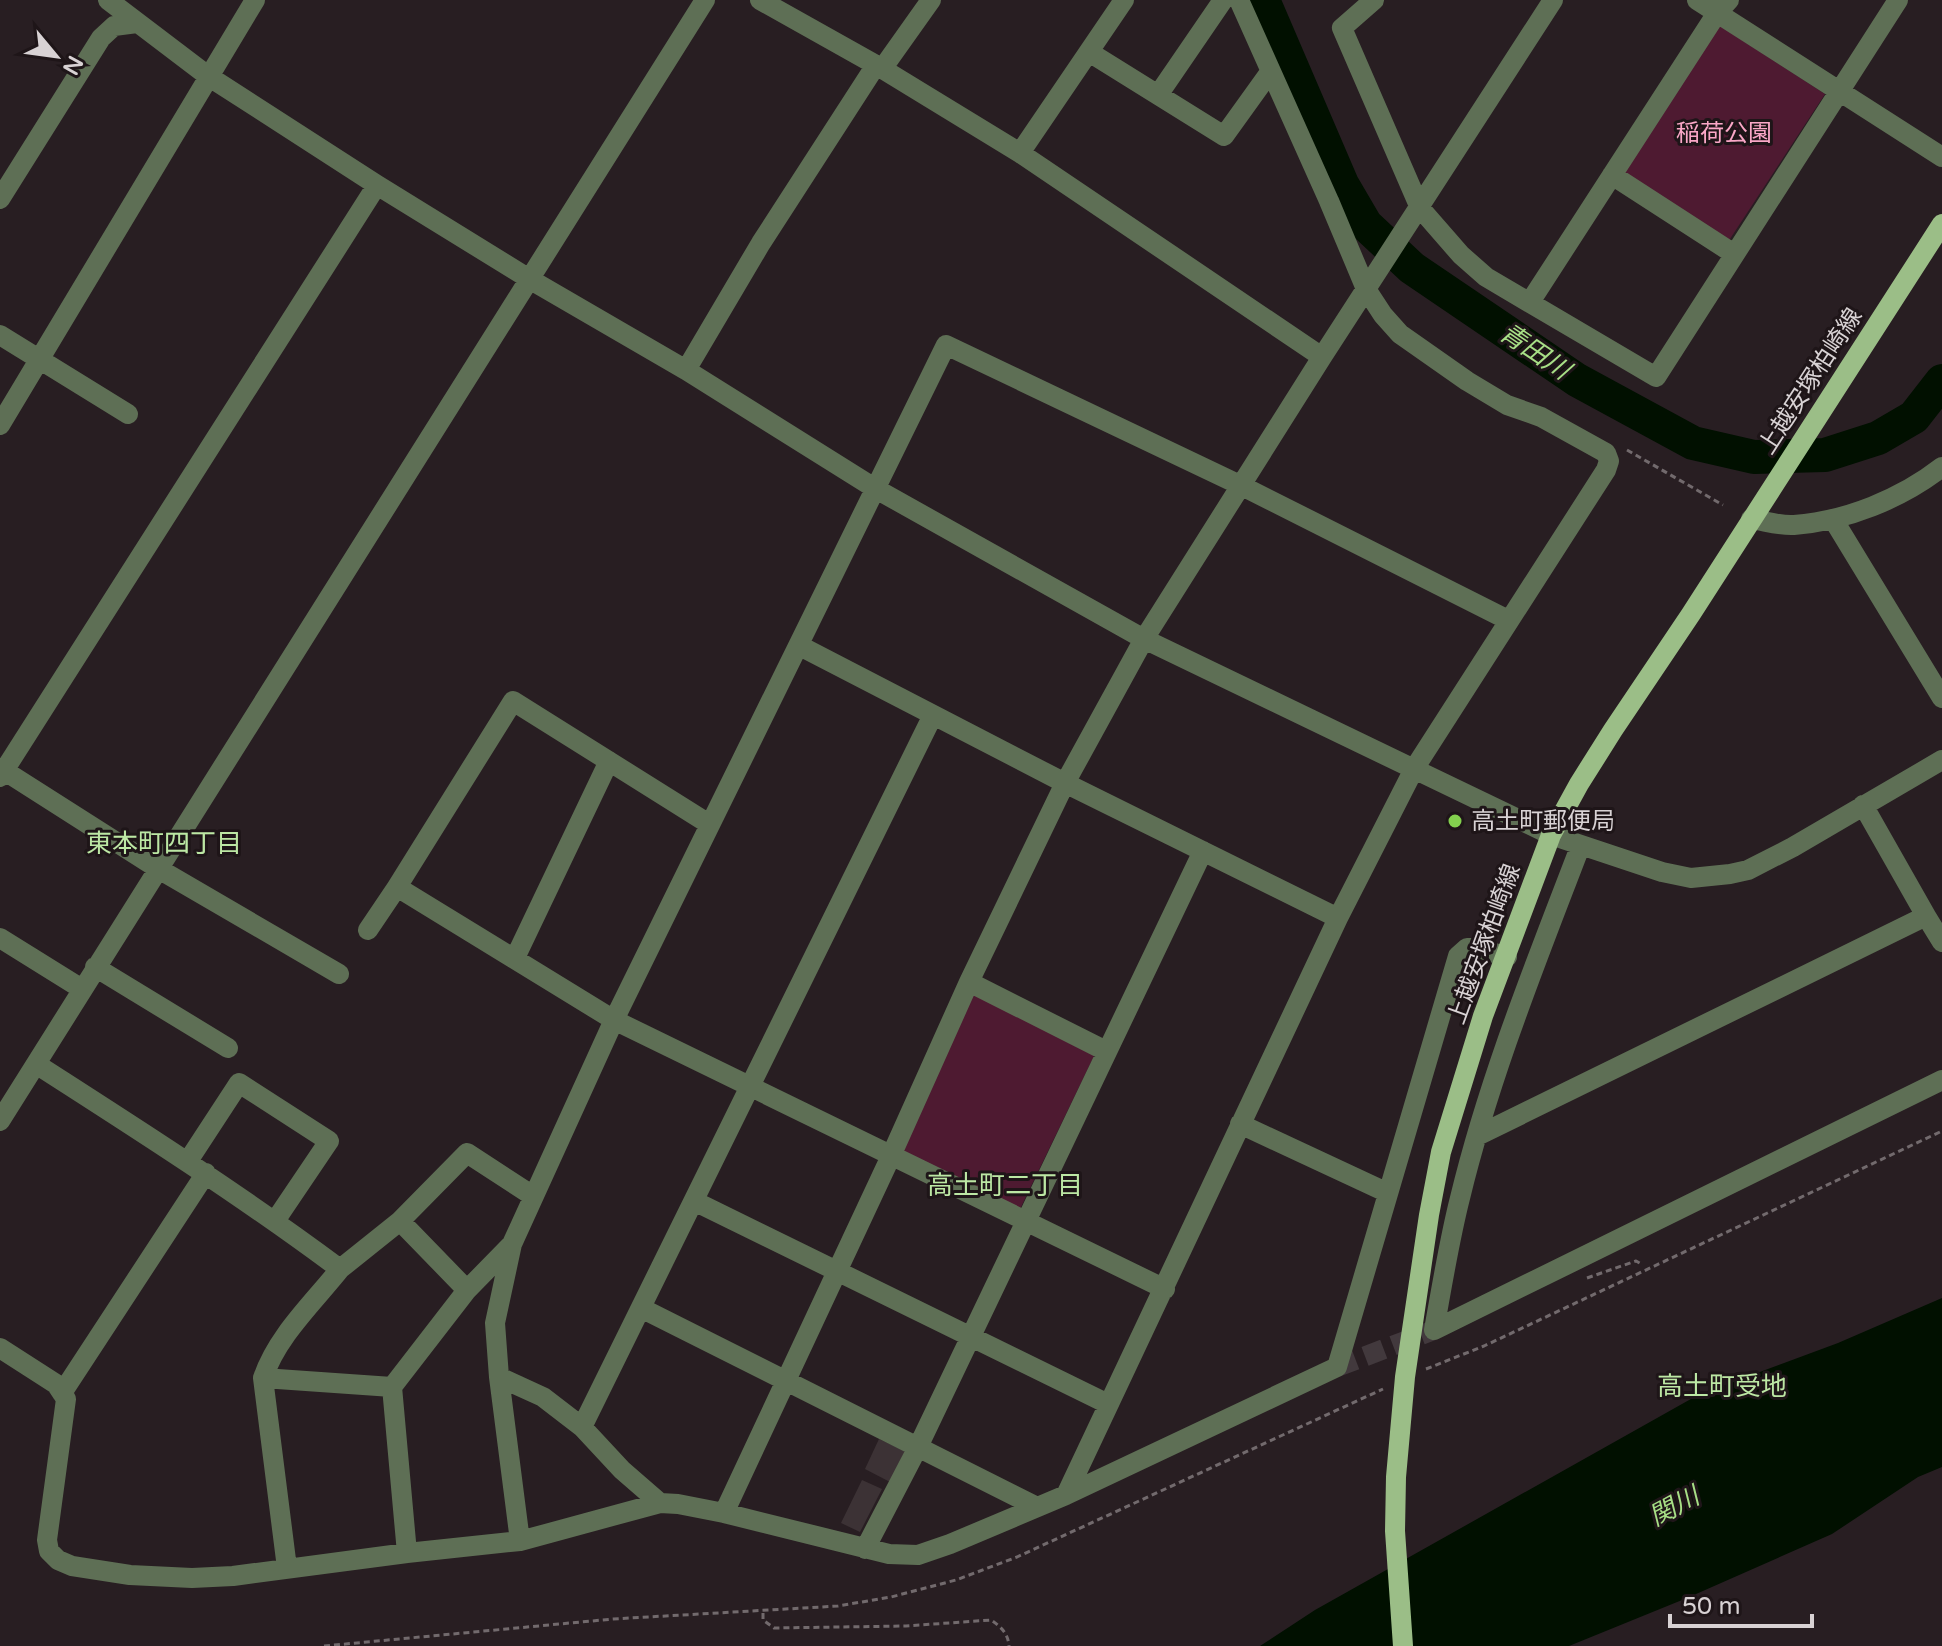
<svg xmlns="http://www.w3.org/2000/svg" width="1942" height="1646" viewBox="0 0 1942 1646" font-family="'Varela Round','Noto Sans JP',sans-serif">
<style>
.green{fill:#4e1a31}
.water{fill:#011000}
.lines{fill:none;stroke-linecap:round;stroke-linejoin:round}
.river{stroke:#011000;stroke-width:34}
.building{fill:#3c3235}
.minor-tunnel{stroke:#42393d;stroke-width:20;stroke-dasharray:20 10;stroke-linecap:butt}
.path{stroke:#726a6d;stroke-width:3;stroke-dasharray:6 4;stroke-linecap:butt}
.minor{stroke:#5e6f55;stroke-width:20}
.major{stroke:#9bbe87;stroke-width:20}
.poi-dot{fill:#83d04e;stroke:#1e1518;stroke-width:3}
.labels{text-anchor:middle;stroke-width:6;stroke-linejoin:round;paint-order:stroke}
.park-label{font-size:24px;fill:#faa7c7;stroke:#1e1518}
.street-label{font-size:24px;fill:#d8d2d4;stroke:#1e1518}
.poi-label{font-size:24px;fill:#d8d2d4;stroke:#1e1518;text-anchor:start}
.water-label{font-size:26px;font-style:italic;fill:#a7df86;stroke:#1e1518}
.neighbourhood-label{font-size:26px;fill:#bce7a4;stroke:#1e1518}
</style>
<rect width="100%" height="100%" fill="#281e22"/>
<path class="green" d="M1719,25L1825,94L1728,242L1623,173Z
M973,994L1095,1054L1020,1209L895,1150Z"/>
<path class="water" d="M1942,1298V1467L1918,1477L1832,1534L1687,1598L1569,1646H1260L1315,1610L1698,1395L1838,1343Z"/>
<g class="lines">
<path class="river" d="M1263,0L1342,184L1366,225L1412,268L1577,380L1693,443L1754,457L1825,455L1878,438L1914,417L1942,381"/>
</g>
<path class="building" d="M879,1439L905,1451L890,1482L865,1469Z
M862,1480L882,1489L860,1532L841,1523Z"/>
<g class="lines">
<path class="minor-tunnel" d="M1337,1367L1434,1330"/>
<path class="path" d="M1627,450L1723,505
M1587,1278L1636,1261L1643,1265
M1426,1369L1484,1346L1942,1131
M763,1613V1620L774,1628L906,1626L991,1620C1001,1627 1008,1633 1009,1646
M324,1646L613,1619L838,1606L891,1597L956,1580L1017,1557L1383,1389"/>
<path class="minor" d="M108,0L208,76L377,185L531,280L686,370L876,489L1144,639L1551,835L1662,872L1691,878L1730,874L1748,870L1793,847L1942,760
M760,0L876,65L1020,153L1322,357
M1374,0L1342,28L1420,208L1461,255L1486,277L1656,377L1898,0
M1697,0L1942,157
M1089,52L1224,136L1270,72
M882,69L931,0
M1158,95L1223,0
M1020,153L1124,0
M1612,175L1734,254
M0,199L101,38L114,26L137,23
M1530,302L1717,13L1729,0
M0,335L128,414
M686,370L761,243L876,65
M0,425L255,0
M1751,519C1765,521 1780,526 1794,525C1846,521 1901,499 1942,467
M1833,519L1942,698
M800,646L1065,783L1338,918
M0,768L157,868L339,974
M0,777L377,185
M1863,805L1926,916
M709,824L513,701L397,887L614,1020L1165,1289
M368,930L397,887
M0,938L82,989
M515,958L609,761
M95,967L228,1048
M969,982L1106,1051
M36,1064C139,1130 242,1196 340,1269L400,1221L467,1153L533,1196
M0,1121L705,0
M1240,1124L1388,1193
M1477,1136L1926,916L1942,942
M188,1161L239,1083L329,1141L275,1221
M694,1201L1108,1404
M400,1221L467,1290
M641,1308L1035,1506
M1434,1330L1942,1080
M1434,1330C1442,1286 1449,1241 1460,1198C1489,1078 1536,962 1580,847
M0,1348L56,1384L66,1399L47,1540L49,1551L58,1560L72,1566L130,1575L192,1578L233,1576L407,1553L520,1541L660,1503L678,1504L724,1513L889,1554L918,1555L950,1544L1066,1495L1337,1367L1458,956L1467,948H1479L1507,957
M499,1377L520,1541
M263,1378C277,1336 313,1303 340,1269
M62,1393L206,1173
M582,1427L933,715
M1066,1495L1338,918L1414,769L1606,470L1609,461L1606,453L1541,417L1507,405L1467,381L1400,334L1383,315L1366,289L1329,201L1239,0
M660,1503L622,1470L582,1427L543,1397L499,1377L495,1323L512,1244L614,1020L946,345L1242,486L1508,620
M724,1513L891,1156L969,982L1065,783L1144,639L1322,357L1553,0
M865,1549L918,1447L1203,851
M407,1553L392,1387L467,1290L512,1244
M287,1568L263,1378L392,1387"/>
<path class="major" d="M1403,1646L1395,1531L1396,1477L1405,1377L1429,1215L1441,1152L1483,1016L1551,835L1579,784L1613,730L1691,614L1942,224"/>
</g>
<circle class="poi-dot" cx="1455" cy="821" r="8"/>
<g class="labels">
<g class="park-label">
<text x="1724" y="141">稲荷公園</text>
</g>
<g class="street-label">
<text transform="translate(1810 381) rotate(-57)" y="8">上越安塚柏崎線</text>
<text transform="translate(1484 944) rotate(-70)" y="8">上越安塚柏崎線</text>
</g>
<g class="poi-label">
<text x="1471" y="829">高土町郵便局</text>
</g>
<g class="water-label">
<text transform="translate(1535 351) rotate(34)" y="9">青田川</text>
<text transform="translate(1674 1506) rotate(-28)" y="9">関川</text>
</g>
<g class="neighbourhood-label">
<text x="164" y="852">東本町四丁目</text>
<text x="1005" y="1194">高土町二丁目</text>
<text x="1722" y="1395">高土町受地</text>
</g>
</g>
<g transform="translate(56 56) rotate(119)" stroke="#1e1518" stroke-width="6" paint-order="stroke">
<path d="M0-6L14 30L0 20L-14 30Z" fill="#d8d2d4"/>
<text y="-12" font-size="22" font-weight="bold" text-anchor="middle" fill="#d8d2d4">N</text>
</g>
<path d="M1670 1614v12h142v-12" fill="none" stroke="#d8d2d4" stroke-width="4"/>
<text x="1682" y="1614" font-size="24" fill="#d8d2d4" stroke="#1e1518" stroke-width="6" paint-order="stroke">50 m</text>
</svg>
